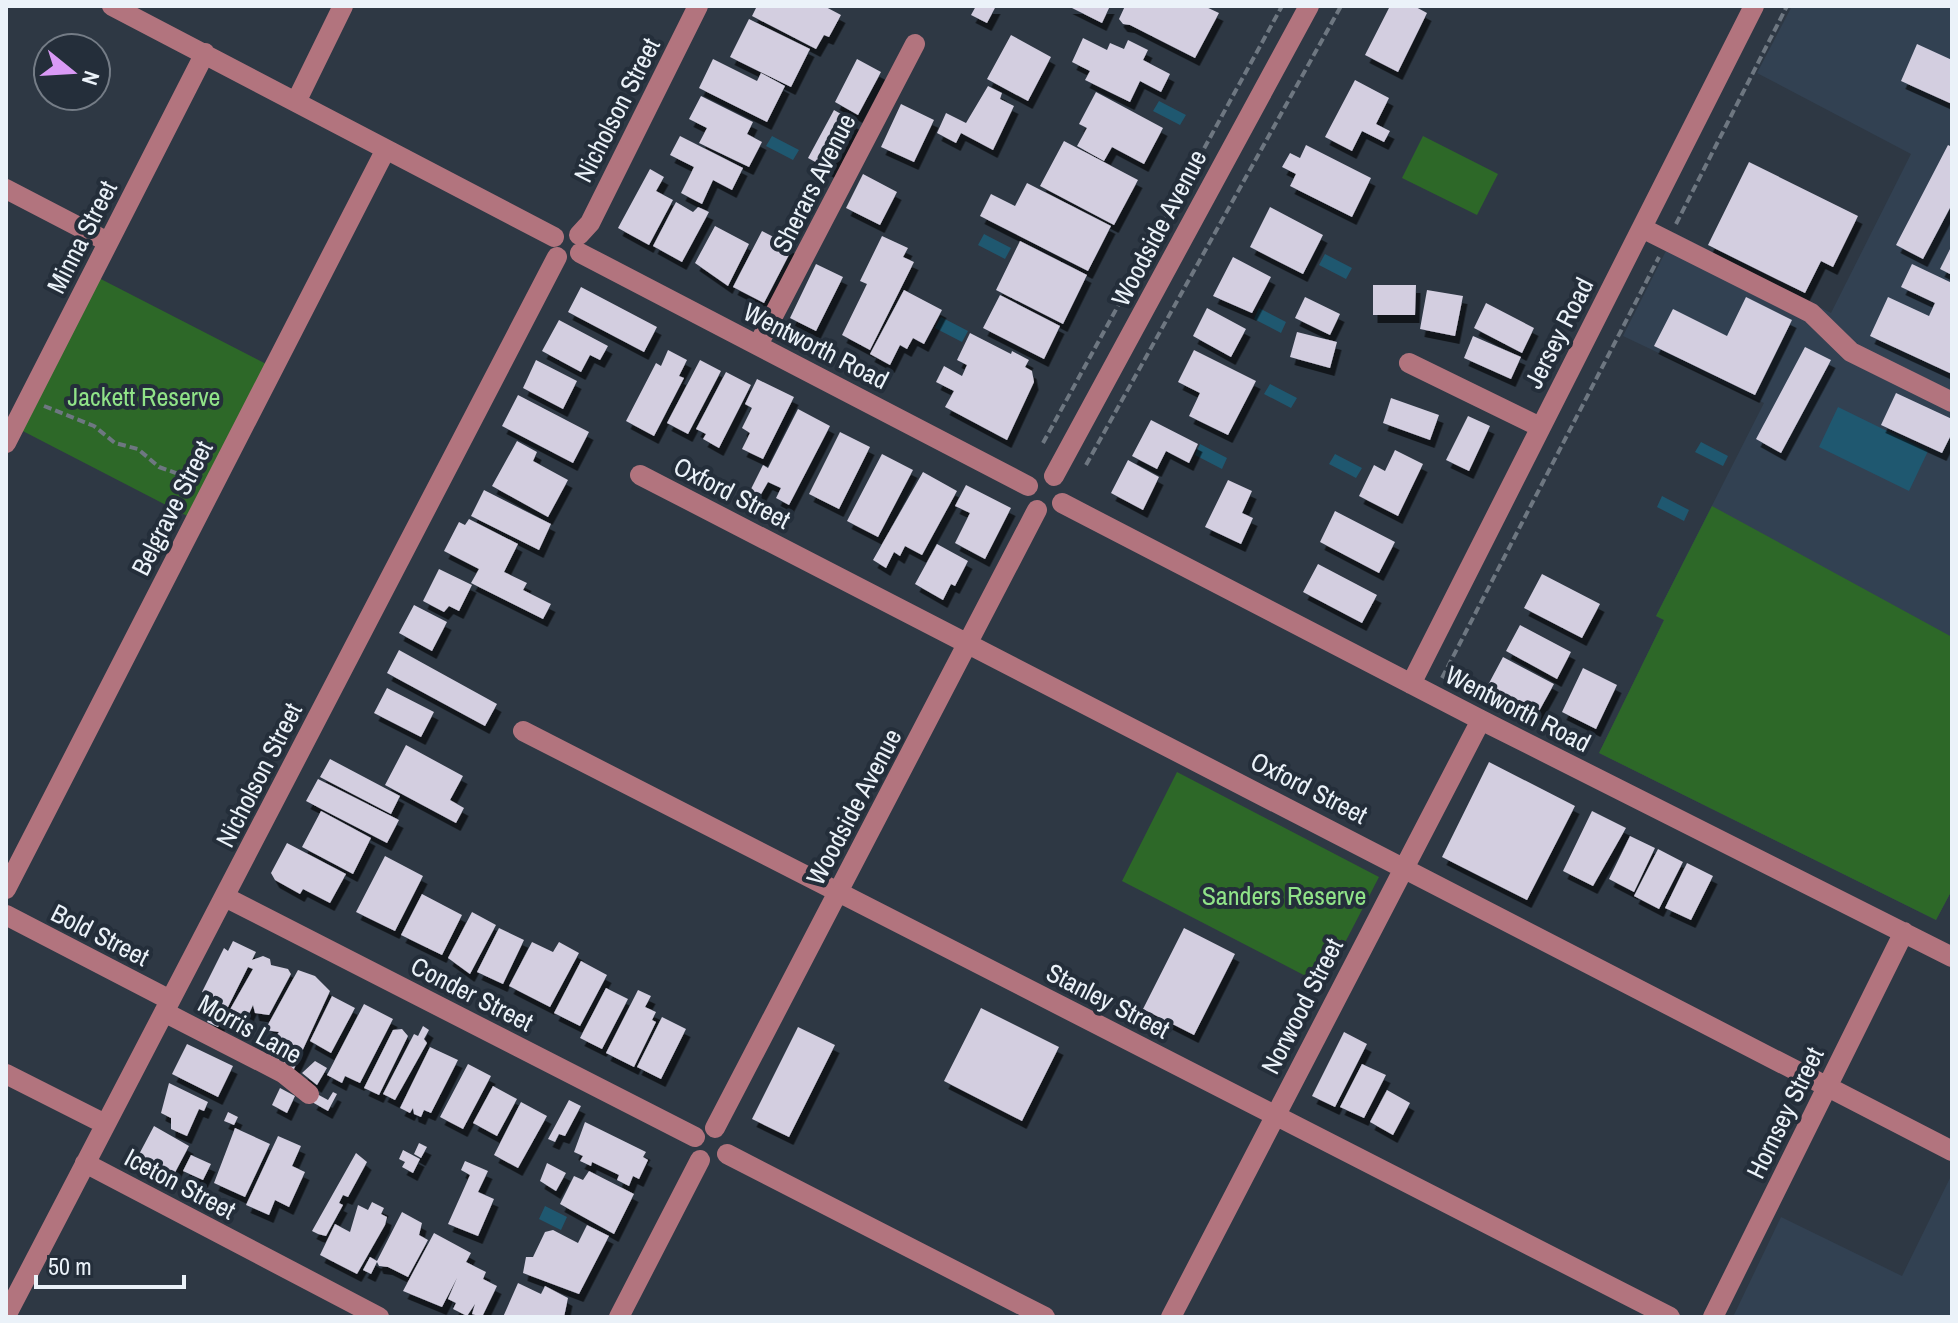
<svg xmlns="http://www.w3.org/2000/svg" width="1958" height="1323" viewBox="0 0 1958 1323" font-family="'Archivo Narrow',sans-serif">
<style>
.built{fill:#324152}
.green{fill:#2d6828}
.water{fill:#1f5870}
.building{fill:#d3cee0;filter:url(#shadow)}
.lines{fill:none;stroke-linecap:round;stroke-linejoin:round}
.path{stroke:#6e7781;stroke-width:4;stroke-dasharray:8 4;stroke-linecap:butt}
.minor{stroke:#b2747e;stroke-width:20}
.labels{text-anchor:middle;stroke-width:8;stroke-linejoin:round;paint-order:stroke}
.street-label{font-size:26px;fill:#ebf2f9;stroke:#242e3a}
.park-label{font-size:26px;fill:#90e388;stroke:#242e3a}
</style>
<defs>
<filter id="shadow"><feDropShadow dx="4.5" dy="8" stdDeviation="0" flood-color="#0009"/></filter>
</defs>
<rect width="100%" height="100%" fill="#2e3844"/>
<path class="built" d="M1792,6H1952V890L1936,920L1599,753L1664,620L1656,616L1764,403L1623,336L1675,233L1831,313L1911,154L1757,73Z
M1952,1174V1317H1733L1781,1217L1902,1276Z"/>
<path class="green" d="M1423,136L1498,174L1477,215L1402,178Z
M93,275L274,368L195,520L15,427Z
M1712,506L1952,637V890L1936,920L1599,753L1664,620L1656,616Z
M1177,772L1379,877L1323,985L1122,881Z"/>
<path class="water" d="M1159,101L1186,115L1180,125L1153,111Z
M772,136L799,150L793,160L766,146Z
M984,234L1011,248L1005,259L978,245Z
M1325,254L1352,268L1346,279L1319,265Z
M1259,308L1286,322L1281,333L1254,319Z
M941,317L968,331L962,342L935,328Z
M1270,384L1297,398L1291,408L1264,394Z
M1838,407L1928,451L1909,491L1819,447Z
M1701,442L1728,456L1723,466L1695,452Z
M1200,444L1227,458L1222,469L1195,455Z
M1335,454L1362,468L1356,478L1329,464Z
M1662,496L1689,510L1684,521L1657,507Z
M545,1206L567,1217L561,1230L539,1219Z"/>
<path class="building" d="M757,6H824L841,15L829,37L824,35L816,49L752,16Z
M976,6H996L987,23L971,15Z
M1068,6H1110L1102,23Z
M1125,6H1204L1219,13L1195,58L1130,25L1123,24L1119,19Z
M1390,6H1414L1427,13L1398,72L1365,55Z
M749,19L810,49L791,87L730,57Z
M1011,35L1051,57L1028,101L987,79Z
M1083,38L1107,50L1110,43L1124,49L1128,40L1148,50L1143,60L1170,74L1161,92L1140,81L1130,102L1085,80L1090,71L1072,62Z
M1917,44L1952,60V104L1901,81Z
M713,59L757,81L761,73L785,86L767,122L699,88Z
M857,59L881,72L858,115L835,102Z
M1355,80L1389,98L1376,124L1390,131L1384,142L1362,131L1352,151L1325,137Z
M988,86L1002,93L1000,99L1014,106L993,150L961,133L956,143L937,133L946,113L966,123Z
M1096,92L1163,128L1144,164L1112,147L1104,161L1077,146L1087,128L1079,124Z
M701,96L753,122L747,134L762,142L749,167L699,143L707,128L689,119Z
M901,104L934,120L914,162L881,147Z
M834,110L855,122L830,170L808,158Z
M680,136L743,168L732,190L713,180L702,204L681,193L694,167L670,155Z
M1064,141L1138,180L1114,225L1040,186Z
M1306,145L1371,178L1352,217L1290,186L1296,174L1282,167L1290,153L1300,158Z
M1948,145L1952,147V204L1923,259L1896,245Z
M1749,162L1858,216L1833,267L1821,261L1805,293L1708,245Z
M650,169L664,177L656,191L673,200L649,245L618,228Z
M863,174L897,192L880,225L846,208Z
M1027,183L1111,226L1088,271L980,216L991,194L1015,206Z
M676,202L693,212L698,207L709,212L682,262L653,246Z
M1270,207L1323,235L1303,274L1250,247Z
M715,226L749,244L728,286L695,263Z
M762,231L793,247L764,303L733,287Z
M882,236L908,248L903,257L914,262L870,350L842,335L867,284L860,281Z
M1020,241L1087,275L1063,324L996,290Z
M1952,245V275L1940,269Z
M1233,257L1271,277L1252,313L1213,296Z
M816,264L843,277L816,331L790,318Z
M1912,264L1952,283V374L1870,336L1888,297L1929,316L1935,303L1901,287Z
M1373,285H1416L1415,315H1373Z
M581,287L657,327L644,352L568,312Z
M904,290L942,310L924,344L913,338L907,349L900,345L890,365L870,354Z
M1427,290L1463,296L1455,336L1420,329Z
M1000,295L1060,326L1044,359L983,328Z
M1305,297L1340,314L1330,335L1295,318Z
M1746,297L1792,320L1755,395L1654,346L1673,309L1727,336Z
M1486,303L1534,328L1522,353L1474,328Z
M1207,308L1246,329L1231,357L1193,336Z
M559,320L608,346L600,360L590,355L581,372L542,351Z
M1297,332L1337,342L1330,368L1290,357Z
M970,333L1011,354L1012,351L1029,360L1025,367L1032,371L1034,382L1007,440L945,407L954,391L936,382L944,366L962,376L967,365L957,360Z
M1473,336L1521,357L1511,379L1464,358Z
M1805,347L1831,360L1781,453L1756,439Z
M668,350L687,360L679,376L684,378L654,436L626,421L656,363L661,366Z
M1194,350L1256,381L1228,435L1189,416L1200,393L1178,382Z
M536,360L577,381L563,409L523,388Z
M700,360L721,371L688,434L667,423Z
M726,372L751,385L719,448L703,439L706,434L696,429Z
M757,379L794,397L763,459L742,449L750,433L742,428L752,408L745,404Z
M1896,393L1952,419V433L1942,453L1881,425Z
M518,395L589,432L573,463L502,426Z
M1391,398L1439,415L1430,440L1383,423Z
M798,409L830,426L789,505L776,498L781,488L768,482L760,496L750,491L763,465L768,468Z
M1468,416L1490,426L1469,471L1446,460Z
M1151,420L1198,444L1189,463L1166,451L1157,469L1132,456Z
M840,432L870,447L839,509L809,494Z
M517,441L537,452L533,461L568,480L548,517L492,486Z
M1395,450L1423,464L1398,516L1359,496L1374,465L1385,471Z
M882,454L913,470L878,537L847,521Z
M1128,460L1159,477L1143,510L1111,493Z
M923,472L957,491L922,555L905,546L900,556L894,552L886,568L873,560Z
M1228,480L1252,491L1242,513L1253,518L1241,544L1205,527Z
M966,485L1011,508L985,559L955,543L970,513L955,506Z
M484,490L551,524L539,550L471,516Z
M1335,511L1395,542L1379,573L1320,542Z
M469,519L518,544L504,572L527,583L523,590L551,604L543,619L471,583L479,569L444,551L459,522L465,525Z
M937,544L968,561L955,586L951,584L943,600L915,584Z
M1318,564L1377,595L1362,623L1303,592Z
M439,569L472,585L459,611L449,606L444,612L423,601Z
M1542,574L1600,604L1582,638L1524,608Z
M414,605L447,622L432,651L399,633Z
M1520,625L1571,652L1557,679L1506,651Z
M399,650L497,704L485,726L387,673Z
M1503,657L1554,684L1538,713L1488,685Z
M1583,668L1617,685L1596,729L1562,712Z
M387,688L434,712L421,737L374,713Z
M406,745L463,776L450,800L464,808L456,823L385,785Z
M330,759L400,796L391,814L320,777Z
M1489,762L1575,806L1527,900L1442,857Z
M318,779L399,820L387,843L306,801Z
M321,811L371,838L353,874L302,847Z
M1592,811L1626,828L1593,886L1563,871Z
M1630,836L1655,848L1634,892L1609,879Z
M287,843L346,874L330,903L303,889L300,894L275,880L271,873Z
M1658,849L1683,862L1659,909L1634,896Z
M385,856L423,876L395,931L356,912Z
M1687,863L1713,876L1691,920L1665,908Z
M422,894L462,915L442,955L401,935Z
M472,912L496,925L470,974L448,958Z
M499,928L524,940L503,984L477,972Z
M1184,928L1235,954L1194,1035L1143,1009Z
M233,941L256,952L252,960L263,956L270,959L271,965L288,969L291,974L269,1015L255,1013L253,1005L242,1029L224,1020L253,969L248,967L218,1027L207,1022L218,1000L202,992L224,948L228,951Z
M532,942L553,952L559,942L579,953L550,1007L509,986Z
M581,961L607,975L580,1026L554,1013Z
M298,970L315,976L330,991L293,1071L268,1058L270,1054L265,1051L279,1032L265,1030Z
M606,988L628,999L602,1049L580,1038Z
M638,990L651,996L645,1007L656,1012L652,1020L656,1022L634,1067L606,1053Z
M332,996L355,1008L331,1053L310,1041Z
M364,1004L393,1019L360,1083L345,1076L342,1083L327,1075Z
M981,1008L1059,1047L1022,1121L944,1081Z
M662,1017L686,1029L661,1079L637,1067Z
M423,1026L429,1030L424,1039L427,1043L395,1100L383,1094L414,1034L418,1036Z
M798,1027L835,1045L789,1137L752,1119Z
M402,1029L408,1036L379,1095L364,1088L393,1030Z
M1344,1032L1367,1044L1335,1107L1312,1096Z
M187,1044L233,1066L218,1097L172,1074Z
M430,1047L458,1060L431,1113L424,1110L421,1117L414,1114L413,1108L410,1113L400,1108Z
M315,1061L327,1068L317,1085L302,1073Z
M468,1064L491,1076L463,1129L440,1117Z
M1362,1064L1386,1075L1364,1118L1340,1107Z
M169,1083L208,1102L204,1111L199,1109L187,1136L171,1129V1118L161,1113Z
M493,1086L517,1099L497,1136L473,1123Z
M280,1088L295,1096L287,1113L272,1105Z
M1387,1090L1410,1103L1393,1135L1370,1122Z
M333,1092L337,1094L328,1111L312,1102L317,1094L328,1100Z
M569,1100L581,1106L565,1136L559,1134L555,1142L548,1139Z
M521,1102L547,1116L518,1168L494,1155Z
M228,1112L238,1117L234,1125L224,1121Z
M585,1122L646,1152L643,1157L648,1160L639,1179L633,1176L629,1186L617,1180L619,1175L592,1162L591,1166L580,1161L583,1156L574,1152Z
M154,1126L189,1146L171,1180L136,1160Z
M235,1128L270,1144L245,1197L214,1183Z
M278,1136L301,1146L292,1166L305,1172L289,1207L275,1200L269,1215L246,1205Z
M419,1143L427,1147L421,1158L414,1154Z
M403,1150L420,1159L413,1173L402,1167L405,1162L399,1159Z
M356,1153L367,1162L348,1197L343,1195L339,1203L343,1205L326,1236L318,1234L312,1231Z
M191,1155L211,1164L203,1180L183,1171Z
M465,1161L488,1171L478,1192L494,1199L478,1236L448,1224L470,1175L461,1170Z
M547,1163L566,1173L556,1191L540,1181Z
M589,1171L634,1194L614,1234L560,1204L574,1176L583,1180Z
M372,1202L384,1208L381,1214L387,1217L385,1225L357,1274L320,1255L335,1224L350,1232L358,1205L368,1210Z
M402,1212L422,1223L419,1235L428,1240L408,1277L388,1267L379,1266L377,1262L371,1274L363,1270L370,1257L377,1261Z
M587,1225L609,1236L579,1294L523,1273L526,1257H533L545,1232L553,1230L578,1243Z
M434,1233L471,1253L466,1262L486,1272L483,1279L497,1286L482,1317L472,1314L475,1304L467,1316L453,1309L456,1303L448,1299L457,1278L442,1307L403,1291Z
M518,1283L541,1294L545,1286L568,1298L564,1317H503Z"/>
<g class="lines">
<path class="path" d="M1676,224L1787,6
M44,406L94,426L115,443L138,449L159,467L195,480
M1043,443L1282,6
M1086,465L1341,6
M1442,678L1659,257"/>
<path class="minor" d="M112,6L554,237
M296,102L343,6
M6,189L108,242
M1642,228L1811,313L1851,352L1952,402
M579,235L590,223L698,6
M580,253L1028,486
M758,345L915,44
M1409,363L1540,427
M6,443L205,53
M640,475L1952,1151
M1054,476L1309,6
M1062,503L1481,720L1952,957
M1411,684L1754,6
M523,731L1670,1317
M6,889L385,151
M225,897L695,1137
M6,915L170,1000
M164,1012L283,1073L309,1094
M6,1074L105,1124
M715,1128L1037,510
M727,1154L1045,1317
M85,1163L379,1317
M6,1316L557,257
M619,1317L700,1160
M1171,1317L1481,720
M1713,1317L1904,932"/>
</g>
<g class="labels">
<g class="street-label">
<text transform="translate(617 110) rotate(-63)" y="9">Nicholson Street</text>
<text transform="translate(814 183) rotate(-63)" y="9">Sherars Avenue</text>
<text transform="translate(1159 228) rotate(-62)" y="9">Woodside Avenue</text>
<text transform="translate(82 237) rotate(-63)" y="9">Minna Street</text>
<text transform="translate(1559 333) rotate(-63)" y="9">Jersey Road</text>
<text transform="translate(816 346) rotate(27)" y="9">Wentworth Road</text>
<text transform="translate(732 493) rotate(27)" y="9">Oxford Street</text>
<text transform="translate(172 508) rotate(-63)" y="9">Belgrave Street</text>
<text transform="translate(1518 709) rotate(27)" y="9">Wentworth Road</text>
<text transform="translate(259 775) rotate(-63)" y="9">Nicholson Street</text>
<text transform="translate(1309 788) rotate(27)" y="9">Oxford Street</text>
<text transform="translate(854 807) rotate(-62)" y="9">Woodside Avenue</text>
<text transform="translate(100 935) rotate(27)" y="9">Bold Street</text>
<text transform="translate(472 994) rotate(27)" y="9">Conder Street</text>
<text transform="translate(1108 1001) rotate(27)" y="9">Stanley Street</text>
<text transform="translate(1302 1006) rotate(-63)" y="9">Norwood Street</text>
<text transform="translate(250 1029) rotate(29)" y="9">Morris Lane</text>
<text transform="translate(1785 1113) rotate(-64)" y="9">Hornsey Street</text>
<text transform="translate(180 1184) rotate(28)" y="9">Iceton Street</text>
</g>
<g class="park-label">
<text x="144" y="406">Jackett Reserve</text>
<text x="1284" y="905">Sanders Reserve</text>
</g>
</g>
<rect width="1958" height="1323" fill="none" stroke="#ebf2f9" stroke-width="16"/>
<g transform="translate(72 72) rotate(108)"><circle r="38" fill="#242e3a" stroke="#747c86" stroke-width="2"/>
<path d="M0-6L14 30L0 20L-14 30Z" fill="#da9af6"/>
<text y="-12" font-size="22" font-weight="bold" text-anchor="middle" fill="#ebf2f9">N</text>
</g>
<path d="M36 1275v12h148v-12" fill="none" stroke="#ebf2f9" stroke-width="4"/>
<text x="48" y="1275" font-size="24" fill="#ebf2f9" stroke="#242e3a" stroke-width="6" paint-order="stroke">50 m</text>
</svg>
